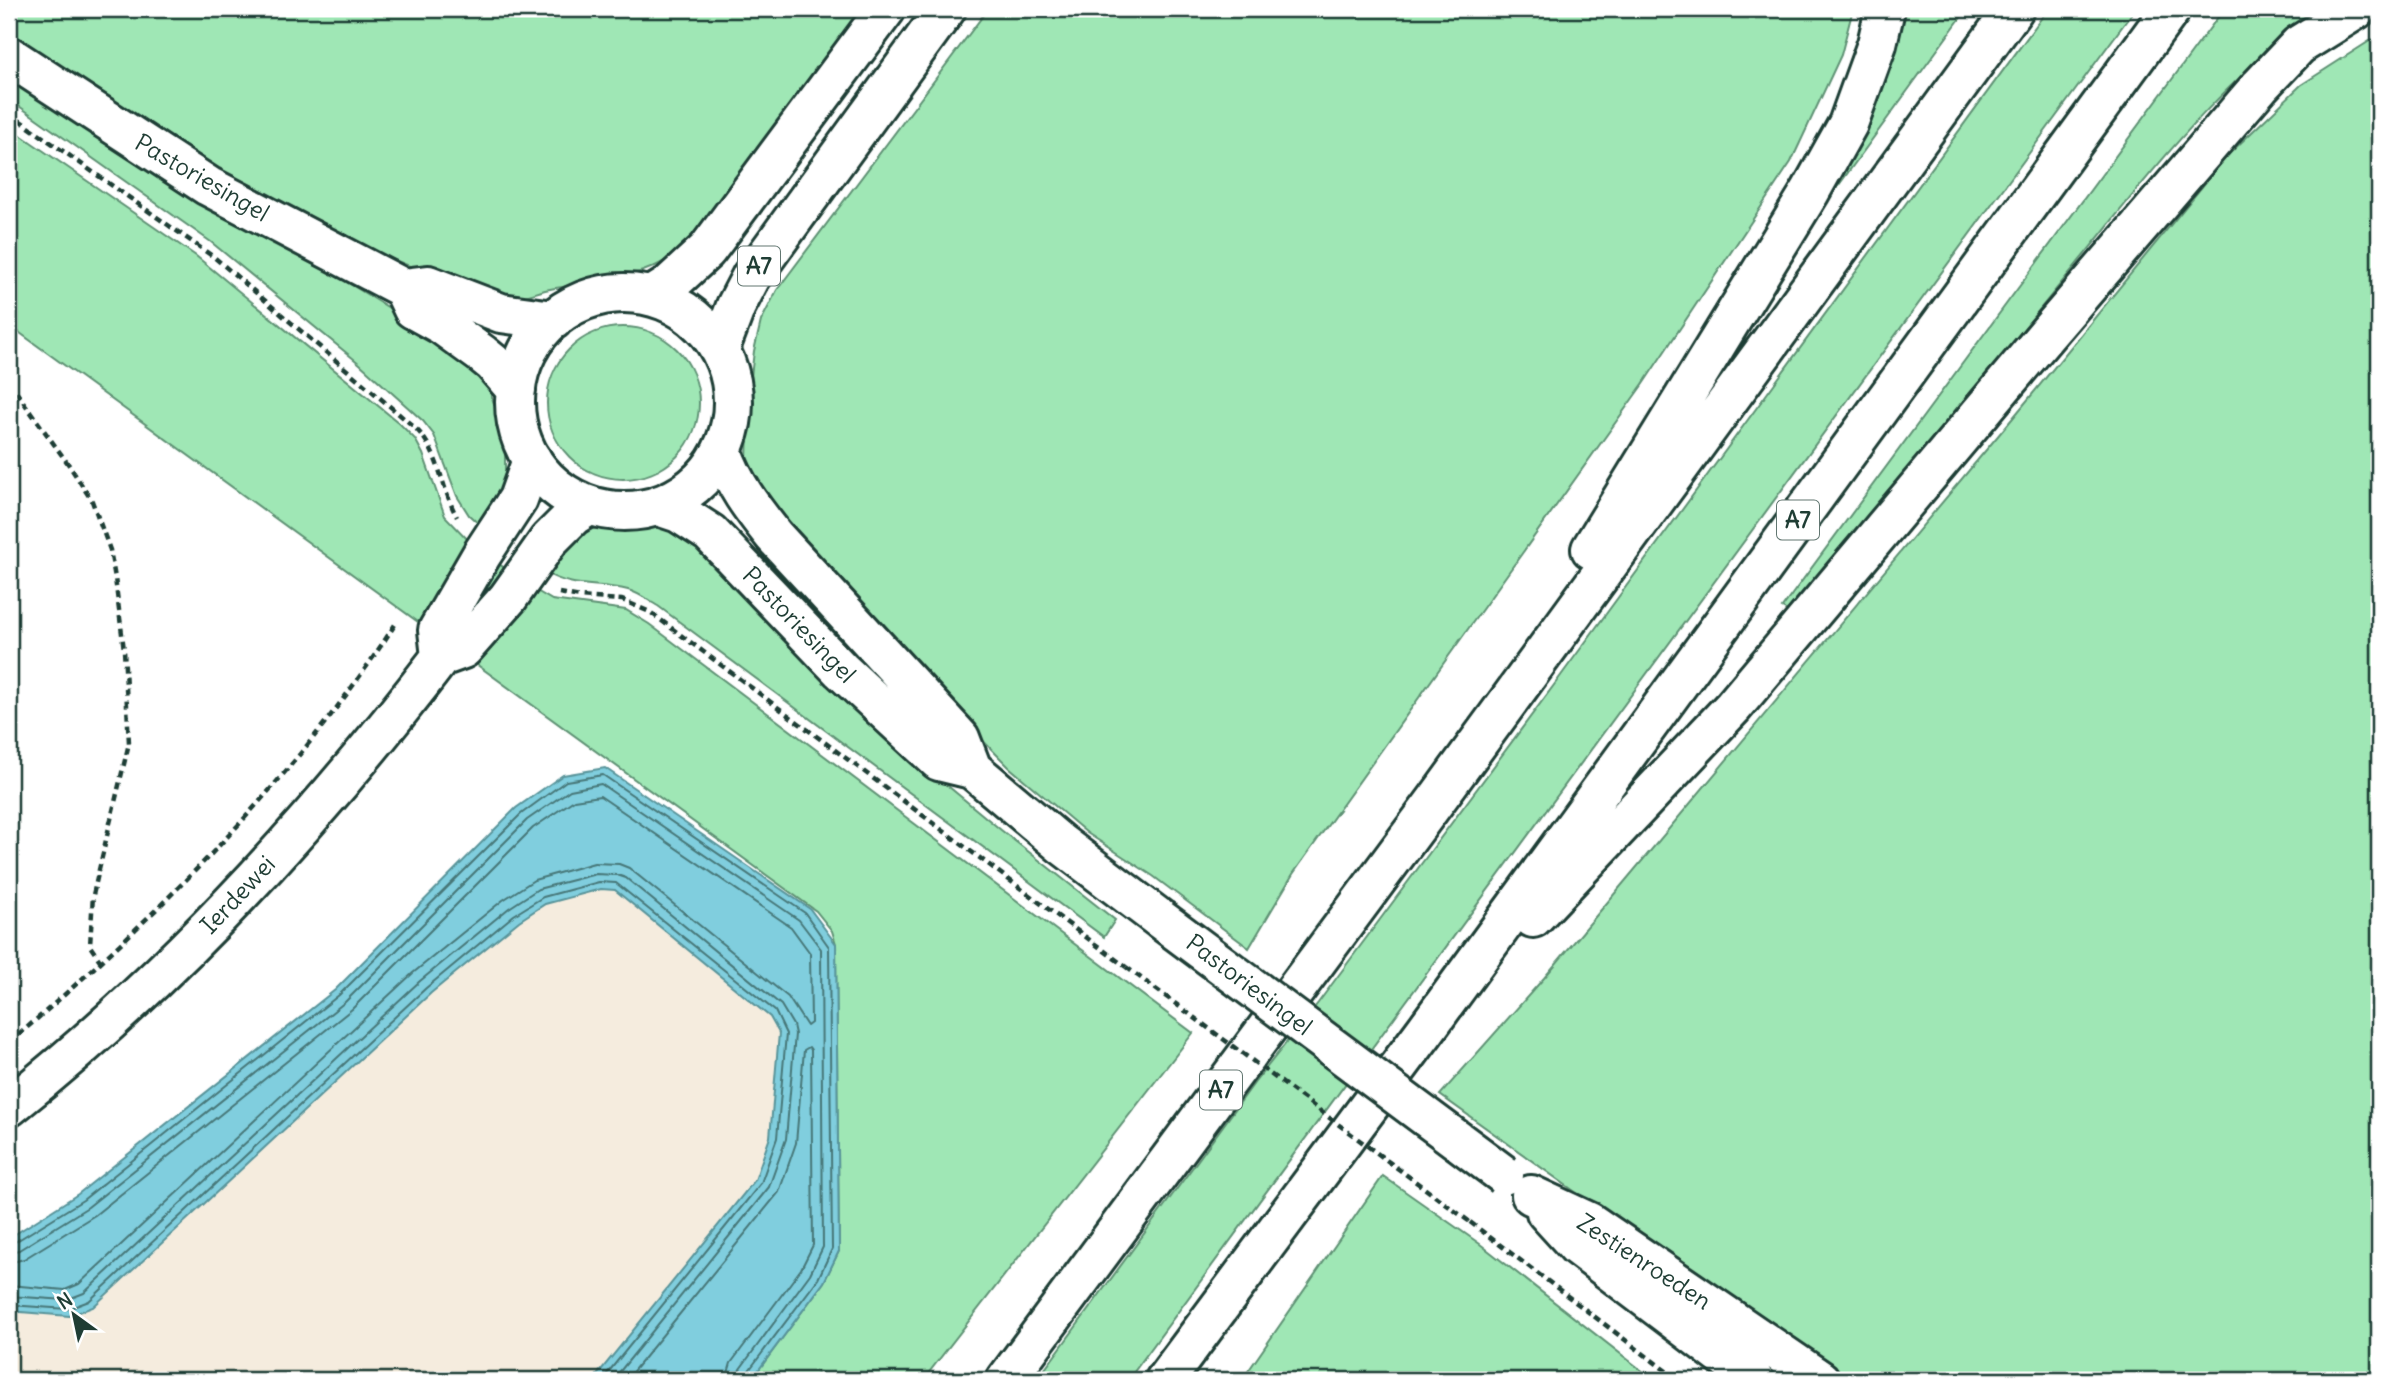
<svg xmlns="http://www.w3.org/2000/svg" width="2388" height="1389" viewBox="0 0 2388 1389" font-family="Delius,sans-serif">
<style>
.built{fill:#f5ecde}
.green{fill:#9fe7b5;stroke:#5f9274;stroke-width:2}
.water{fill:#80cede;stroke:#59949a;stroke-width:2}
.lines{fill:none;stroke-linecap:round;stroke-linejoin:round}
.shore{stroke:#467778;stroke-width:2}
.street-casing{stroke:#1f3d34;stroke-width:44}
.secondary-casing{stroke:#1f3d34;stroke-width:44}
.highway-casing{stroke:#1f3d34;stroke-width:44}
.path{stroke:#1f3d34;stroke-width:4.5;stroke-dasharray:7 5;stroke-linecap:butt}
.street{stroke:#fff;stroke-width:38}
.secondary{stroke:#fff;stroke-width:38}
.highway{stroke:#fff;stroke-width:38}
.secondary-bridge-casing{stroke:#1f3d34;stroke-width:44;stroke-linecap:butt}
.path-bridge{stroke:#1f3d34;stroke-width:4.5;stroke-dasharray:7 5;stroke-linecap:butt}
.secondary-bridge{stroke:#fff;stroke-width:38}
.labels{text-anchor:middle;stroke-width:7;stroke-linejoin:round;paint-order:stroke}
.shield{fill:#fff;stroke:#627771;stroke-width:2}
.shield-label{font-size:23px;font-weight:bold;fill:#1f3d34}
.street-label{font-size:24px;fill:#1f3d34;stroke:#fff}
</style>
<rect width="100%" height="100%" fill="#fff"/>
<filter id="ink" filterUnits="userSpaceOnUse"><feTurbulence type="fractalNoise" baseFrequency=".0143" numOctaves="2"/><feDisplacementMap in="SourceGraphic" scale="14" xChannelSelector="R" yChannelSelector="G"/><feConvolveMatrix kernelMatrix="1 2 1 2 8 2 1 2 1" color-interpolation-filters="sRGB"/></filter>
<g filter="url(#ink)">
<path class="built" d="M601,889L615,890L771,1017L779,1033L770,1137L755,1180L593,1380H9V1311L69,1316L93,1307L431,993L519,921L545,904Z"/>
<path class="green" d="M9,9H865L694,243C678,253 662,265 643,271C613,281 581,284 550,289C538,291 525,298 514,297C479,295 439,278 407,265C264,210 135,119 9,34Z
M988,9H1853L1841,55L1791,162L1643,384L1293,874L1249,948L1153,876L1087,833L1009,767L929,686L779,522L747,462L749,394L754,351L761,321L777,290Z
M1902,9H1967L1836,189L1831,187Z
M2048,9H2135L1128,1380H1037L1255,1082L1318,1003L1557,681Z
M2224,9H2330C2227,68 2142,185 2067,276C1975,389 1883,501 1791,613L1782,608Z
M2379,35V1380H1838L1440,1095L1544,978L2012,419L2227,156L2301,85Z
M9,74L459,351L487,384L497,412L505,453V483L482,527L469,515L457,496L434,435L423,421L360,364L211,242L9,99Z
M9,127L196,256L399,423L415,439L423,454L445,516L472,544L530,587L552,600L626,610L649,624L1193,1033L923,1380H829L831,1378L818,1371L813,1380H751L824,1282L839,1251L836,944L832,931L816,911L9,325Z
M547 403a76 76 0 1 1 152 0a76 76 0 1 1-152 0Z
M650,527L664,528L710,550L937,777L1001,830L1115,920L1104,937L658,606C649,601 639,593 628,590C595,582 574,590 542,571L578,534L592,529Z
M1383,1176L1480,1244L1654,1380H1242Z"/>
<path class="water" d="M605,768L810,909L836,944L839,1251L824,1282L751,1380H593L755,1180L770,1137L779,1033L770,1017L615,890L601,889L545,904L519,921L431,993L93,1307L69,1316L9,1311V1238L78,1194L335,990L516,808L563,775Z"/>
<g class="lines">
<path class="shore" d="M9,1243L15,1242L83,1200L339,995L521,814L566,781L603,775L805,913L829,947L832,1249L818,1279L747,1373L746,1380
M9,1252L19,1250L88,1207L345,1002L527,820L570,790L601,784L799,920L821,949L823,1247L810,1274L740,1369L737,1380
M9,1263L24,1259L95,1215L352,1009L533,828L574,800L600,796L791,927L810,953L811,1023L807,1026L788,997L629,868L619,864L594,863L534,880L503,900L413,973L79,1284L65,1290L9,1285
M9,1296L66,1300L84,1293L420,981L509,908L538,889L596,874L617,875L626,878L781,1005L793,1025L795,1034L786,1139L769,1187L613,1380
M9,1305L68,1309L89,1301L426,988L514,915L543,897L599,882L616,883L775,1011L786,1034L777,1138L761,1183L602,1380
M626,1380L779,1192L796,1143L804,1050L809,1047L811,1050L813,1245L801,1269L731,1363L726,1380"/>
<g class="street-casing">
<path id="street" d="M441,657L438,630L482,554L518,499L532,460
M9,1107C173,977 314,823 441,657L463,649L508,598L549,540L573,516L589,506"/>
</g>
<g class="secondary-casing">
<path id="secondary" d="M9,56L208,186L403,288L428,285L501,313L553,320
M403,288L413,309L442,325L482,354L493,363L516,390
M515 402a109 109 0 1 1 218 0a109 109 0 1 1-218 0Z
M722,451C734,485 751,507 774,536L960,738L972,769
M658,506L679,513L710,533L841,670L939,761L972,769L1061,844L1160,919
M1531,1195L1589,1222L1820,1380
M1546,1212L1577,1246L1754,1380"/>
</g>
<g class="highway-casing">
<path id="highway" d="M652,296L668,286L707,250L886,9
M720,348L736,306L751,277L946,9
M1591,549L1810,192L1848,124L1877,44L1885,9
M1533,918L1733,707L2046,335L2260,86L2299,45L2357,9
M1006,1380L1437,799L2014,9
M1165,1380L1425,1031L2171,9"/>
</g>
<path class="path" d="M9,113L215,258L413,426C440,450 440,486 457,517
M9,382L69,465L92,501L110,550L115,578L124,650L129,743L93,895L90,946L101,962
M559,593L580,597L622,600L650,612L1126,967
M9,1043C154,919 292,784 396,623
M1470,1222L1678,1380"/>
<use href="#street" class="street"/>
<use href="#secondary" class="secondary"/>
<use href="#highway" class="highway"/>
<g class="secondary-bridge-casing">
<path id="secondary-bridge" d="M1160,919L1504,1175"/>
</g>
<path class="path-bridge" d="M1126,967L1470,1222"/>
<use href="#secondary-bridge" class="secondary-bridge"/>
</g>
</g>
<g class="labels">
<g class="shield">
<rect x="738" y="246.5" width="42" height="39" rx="5"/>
<rect x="1777" y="500.5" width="42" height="39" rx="5"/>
<rect x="1200" y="1070.5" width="42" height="39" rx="5"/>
</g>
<g class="shield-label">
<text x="759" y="274">A7</text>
<text x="1798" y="528">A7</text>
<text x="1221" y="1098">A7</text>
</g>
<g class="street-label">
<text transform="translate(202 178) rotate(30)" y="8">Pastoriesingel</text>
<text transform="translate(799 625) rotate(46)" y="8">Pastoriesingel</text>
<text transform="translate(238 895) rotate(-47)" y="8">Ierdewei</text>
<text transform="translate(1249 985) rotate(37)" y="8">Pastoriesingel</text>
<text transform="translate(1644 1262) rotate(33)" y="8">Zestienroeden</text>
</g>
</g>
<rect width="2388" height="1389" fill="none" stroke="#fff" stroke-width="35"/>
<rect x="18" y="18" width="2353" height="1354" fill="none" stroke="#1f3d34" stroke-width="2.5" filter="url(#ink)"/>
<g transform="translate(74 1315) rotate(327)" stroke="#ffffff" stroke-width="5" paint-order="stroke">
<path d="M0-5L12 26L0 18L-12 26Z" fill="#1f3d34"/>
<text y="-10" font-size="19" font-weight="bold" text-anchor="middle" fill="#1f3d34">N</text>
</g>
</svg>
